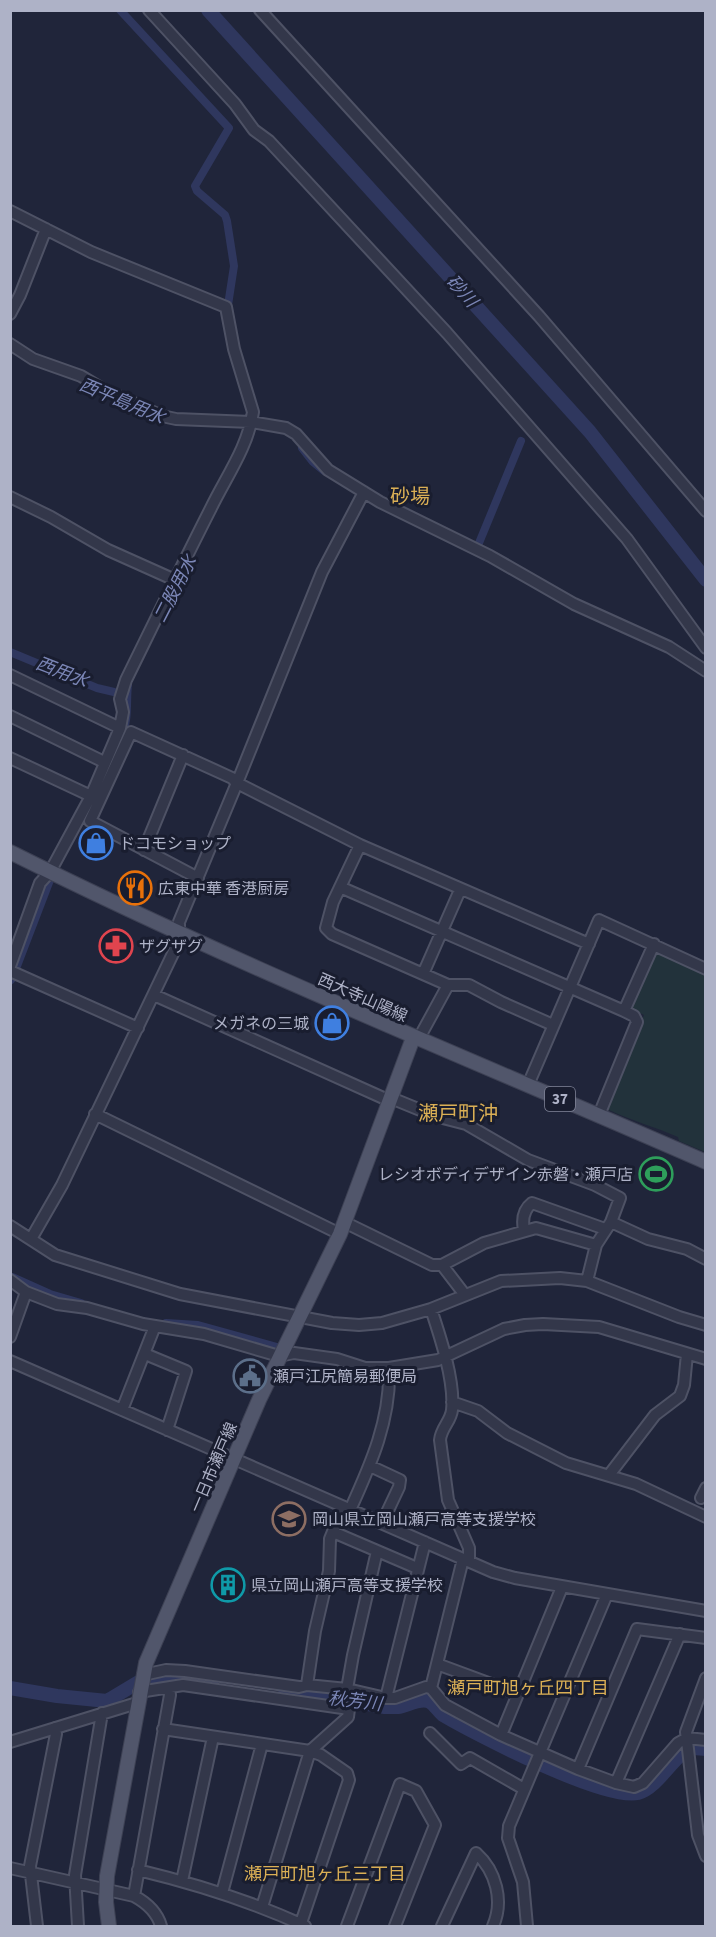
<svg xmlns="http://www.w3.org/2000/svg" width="716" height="1937" viewBox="0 0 716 1937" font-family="'Source Sans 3','Noto Sans JP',sans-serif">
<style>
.pitch{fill:#22323b}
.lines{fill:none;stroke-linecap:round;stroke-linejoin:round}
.canal{stroke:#2f375e;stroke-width:8}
.river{stroke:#2f375e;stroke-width:14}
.minor-casing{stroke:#4e5265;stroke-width:14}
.major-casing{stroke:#3d4154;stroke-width:16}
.minor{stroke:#33374a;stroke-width:10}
.major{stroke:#51566b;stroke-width:14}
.labels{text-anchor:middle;stroke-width:6;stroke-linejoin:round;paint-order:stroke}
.shield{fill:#191d2f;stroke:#818599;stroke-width:1.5}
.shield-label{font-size:15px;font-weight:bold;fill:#aeb2c7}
.poi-label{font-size:16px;fill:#aeb2c7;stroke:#191d2f;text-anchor:start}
.street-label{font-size:16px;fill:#aeb2c7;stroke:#191d2f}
.water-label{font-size:18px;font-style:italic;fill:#7b86b6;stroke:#191d2f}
.neighbourhood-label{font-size:18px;fill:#daaf55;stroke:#191d2f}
.quarter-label{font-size:20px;fill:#daaf55;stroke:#191d2f}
</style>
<rect width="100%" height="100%" fill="#20253a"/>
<path class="pitch" d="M657,951L705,972V1152L679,1141L678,1137C655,1127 633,1121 609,1110L607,1105L644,1015L632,1009L630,1005Z"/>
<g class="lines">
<path class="canal" d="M120,10L229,128L195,186L197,191L225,215L227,221L234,266L228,305L230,314
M302,448L313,462L324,471
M479,543L521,441
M10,652L97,688L114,692
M122,736C129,717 126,704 128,684
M17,966L50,880
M10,981L12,979
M12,1277L50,1294L81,1303
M166,1323L198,1325L277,1347"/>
<path class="river" d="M208,10L590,432L706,580
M10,1688L57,1696L107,1701L137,1683L179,1677L212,1680
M285,1689L385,1707C389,1707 394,1707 398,1707C407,1706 421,1697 430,1702C435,1705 438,1711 443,1715C475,1734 605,1801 638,1793C656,1788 671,1761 686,1750L694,1748L706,1749"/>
<g class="minor-casing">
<path id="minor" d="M149,10L235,104L254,130L269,141L447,333L627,539L706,648
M260,10L539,316L706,511
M10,211L91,252L226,307L234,349L253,412C248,447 226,477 211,508C182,565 154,623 126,680L120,699L123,712L120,728L91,796L50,872L40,883L10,966
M10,314L20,295L46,229
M10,344L33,359L81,376L101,388L162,416L176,419L251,422L286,428L296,434L328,470L380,502L490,556L574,604L669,647L706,671
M10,497L51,517L108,550L175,580
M10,675L120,728
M10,716L104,762
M10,758L91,796
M360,845L333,902L326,928L332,934L448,985H469L501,1002L553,1025
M144,850L183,755
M198,878L90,821L131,732L232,778L237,783L322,572L364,492
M340,887L624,1011
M10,971L138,1028
M423,974L460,890
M154,995L390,1101
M418,1040L448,985
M528,1085L599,920L706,969
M391,1098L435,1116L466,1124L528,1160L595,1185L620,1198L611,1222L596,1245L587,1281
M95,1114L340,1234
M599,1115L637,1022L634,1016L624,1011L654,944
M344,1222L432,1265H442L484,1243L536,1228L596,1245
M611,1222L648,1239L687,1249L706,1259
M10,1226L55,1255L180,1294L332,1323L359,1325L382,1323L431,1309L501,1281L560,1278L587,1281L679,1317L706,1325
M524,1230C522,1220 523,1210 532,1203L605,1229
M31,1239L62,1185L179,941V922L237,783L360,845L589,944
M442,1265L465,1295
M10,1280L26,1292L57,1304L87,1308L143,1324L204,1334L279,1356L294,1353L337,1359L365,1368H389L438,1360L504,1329L525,1325L543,1324L599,1327L706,1359
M431,1309C440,1336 455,1381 452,1410C451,1421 441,1428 440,1440L448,1500L469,1548V1561
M10,1337L26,1292
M145,1354L186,1371L167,1430
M10,1361L493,1572L515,1578L706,1611
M452,1402L478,1411L507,1433L566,1463L636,1484L706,1517
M122,1410L155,1326
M370,1466L400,1480L399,1487L382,1523
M609,1475L655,1415L680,1396L684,1385L687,1354
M701,1498L706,1488
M343,1507L330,1539L329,1571L315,1631L307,1685L347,1689L386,1698H395L426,1687L431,1688
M350,1510C371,1464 391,1419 389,1368
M333,1532L417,1568
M437,1664L518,1694
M143,1675L166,1670L185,1671L299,1687L307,1685
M706,1678L686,1732L698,1835L706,1856
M431,1688L445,1705L501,1735L578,1769L616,1783L634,1787L643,1783L678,1743L687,1738L706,1740
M431,1688L463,1559
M347,1689L353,1655L377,1551
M139,1692L183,1685L349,1709L348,1717L310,1751L262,1907
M386,1698L425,1542
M163,1729L310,1751L321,1755L347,1773L349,1780L300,1926
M430,1733L461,1764L470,1758L524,1789
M501,1735L562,1587
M10,1742L137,1703
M578,1769L637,1629L706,1638
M616,1783L680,1634
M10,1868L134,1896C147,1903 157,1912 161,1926
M138,1870C196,1884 251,1901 305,1926
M182,1881L213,1737
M222,1893L262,1744
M134,1896L170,1695L169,1688
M37,1926L30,1866L56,1734L55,1728
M78,1926L75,1875L102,1713
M347,1926L400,1784L416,1791L435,1825L395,1926
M442,1926L476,1853C496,1871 504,1901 493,1926
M527,1926L523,1882L508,1838L509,1826L607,1594"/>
</g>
<g class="major-casing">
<path id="major" d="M10,852C238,966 473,1060 706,1162
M109,1926L106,1902L107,1876L146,1663L259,1400L340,1234L413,1038"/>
</g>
<use href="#minor" class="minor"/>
<use href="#major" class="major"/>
</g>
<defs>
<g id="shop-ring" transform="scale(1.725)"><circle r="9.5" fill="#191d2f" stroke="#3f7fe0" stroke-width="1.5"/><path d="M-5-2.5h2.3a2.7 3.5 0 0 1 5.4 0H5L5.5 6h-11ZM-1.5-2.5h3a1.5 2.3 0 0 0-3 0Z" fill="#3f7fe0"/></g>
<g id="restaurant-ring" transform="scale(1.725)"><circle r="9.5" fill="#191d2f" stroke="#e8710a" stroke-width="1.5"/><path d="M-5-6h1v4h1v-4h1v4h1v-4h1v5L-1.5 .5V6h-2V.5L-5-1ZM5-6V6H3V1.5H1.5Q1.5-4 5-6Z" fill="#e8710a"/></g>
<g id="pharmacy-ring" transform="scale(1.725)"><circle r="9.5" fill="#191d2f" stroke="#e0444e" stroke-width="1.5"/><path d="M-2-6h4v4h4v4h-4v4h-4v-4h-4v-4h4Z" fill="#e0444e"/></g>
<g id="stadium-ring" transform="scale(1.725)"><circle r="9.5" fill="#191d2f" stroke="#2e9e5b" stroke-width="1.5"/><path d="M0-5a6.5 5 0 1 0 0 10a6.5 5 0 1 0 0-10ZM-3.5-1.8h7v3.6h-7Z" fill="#2e9e5b"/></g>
<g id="civic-ring" transform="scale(1.725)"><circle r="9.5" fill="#191d2f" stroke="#5c6f8a" stroke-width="1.5"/><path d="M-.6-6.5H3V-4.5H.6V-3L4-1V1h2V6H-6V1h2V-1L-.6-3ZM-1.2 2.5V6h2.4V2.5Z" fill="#5c6f8a"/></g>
<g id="school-ring" transform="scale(1.725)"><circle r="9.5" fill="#191d2f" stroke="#8d6e63" stroke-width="1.5"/><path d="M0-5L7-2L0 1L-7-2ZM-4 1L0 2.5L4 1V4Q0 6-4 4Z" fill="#8d6e63"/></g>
<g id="building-ring" transform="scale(1.725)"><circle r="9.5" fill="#191d2f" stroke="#0f9aa8" stroke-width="1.5"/><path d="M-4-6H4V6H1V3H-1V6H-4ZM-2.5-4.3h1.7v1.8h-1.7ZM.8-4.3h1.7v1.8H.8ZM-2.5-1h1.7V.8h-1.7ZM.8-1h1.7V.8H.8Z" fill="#0f9aa8"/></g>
</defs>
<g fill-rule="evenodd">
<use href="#shop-ring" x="96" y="843"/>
<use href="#restaurant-ring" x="135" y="888"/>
<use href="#pharmacy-ring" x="116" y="946"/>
<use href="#shop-ring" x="332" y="1023"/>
<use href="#stadium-ring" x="656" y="1174"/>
<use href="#civic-ring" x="250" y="1376"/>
<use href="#school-ring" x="289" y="1519"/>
<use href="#building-ring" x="228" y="1585"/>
</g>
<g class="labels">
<rect class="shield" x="545" y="1087" width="30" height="24" rx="4.5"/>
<g class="shield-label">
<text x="560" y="1104">37</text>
</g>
<g class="poi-label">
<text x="119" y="849">ドコモショップ</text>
<text x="158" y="894">広東中華 香港厨房</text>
<text x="139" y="952">ザグザグ</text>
<text x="309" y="1029" text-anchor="end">メガネの三城</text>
<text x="633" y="1180" text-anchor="end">レシオボディデザイン赤磐・瀬戸店</text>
<text x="273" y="1382">瀬戸江尻簡易郵便局</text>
<text x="312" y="1525">岡山県立岡山瀬戸高等支援学校</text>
<text x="251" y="1591">県立岡山瀬戸高等支援学校</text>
</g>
<g class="street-label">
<text transform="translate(363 997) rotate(24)" y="6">西大寺山陽線</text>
<text transform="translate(213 1467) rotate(-67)" y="6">一日市瀬戸線</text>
</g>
<g class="water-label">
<text transform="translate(462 291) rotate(48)" y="6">砂川</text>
<text transform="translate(122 401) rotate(23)" y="6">西平島用水</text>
<text transform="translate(175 589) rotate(-63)" y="6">二股用水</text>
<text transform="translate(62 672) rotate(21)" y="6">西用水</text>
<text transform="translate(355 1701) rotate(7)" y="6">秋芳川</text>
</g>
<g class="neighbourhood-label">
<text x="528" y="1694">瀬戸町旭ヶ丘四丁目</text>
<text x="325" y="1880">瀬戸町旭ヶ丘三丁目</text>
</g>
<g class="quarter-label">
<text x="410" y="503">砂場</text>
<text x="458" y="1120">瀬戸町沖</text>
</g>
</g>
<rect width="716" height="1937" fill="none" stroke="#aeb2c7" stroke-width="24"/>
</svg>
